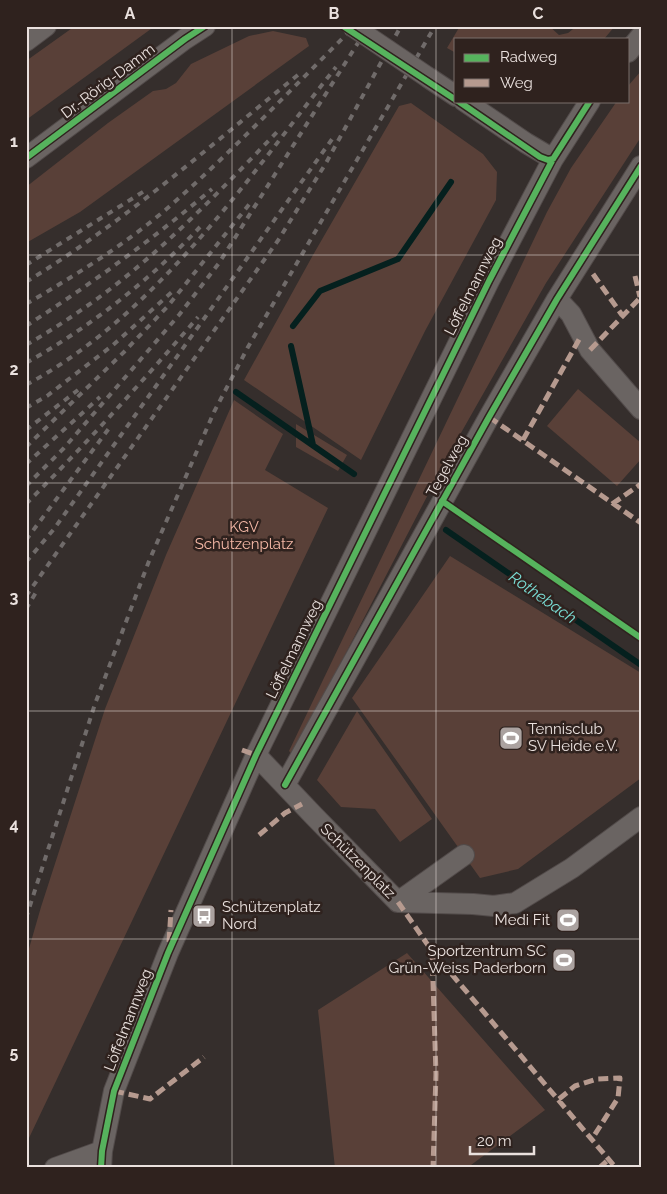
<svg xmlns="http://www.w3.org/2000/svg" width="667" height="1194" viewBox="0 0 667 1194" font-family="Raleway,sans-serif">
<style>
.green{fill:#594038}
.lines{fill:none;stroke-linecap:round;stroke-linejoin:round}
.stream{stroke:#05201e;stroke-width:6}
.minor-casing{stroke:#524b4a;stroke-width:22}
.minor{stroke:#6a6462;stroke-width:20}
.rail{stroke:#706b6a;stroke-width:4;stroke-dasharray:6 6;stroke-linecap:butt}
.minor-bridge-casing{stroke:#524b4a;stroke-width:22;stroke-linecap:butt}
.minor-bridge{stroke:#6a6462;stroke-width:20}
.quiet{stroke:#b69a8f;stroke-width:5;stroke-dasharray:10 5;stroke-linecap:butt}
.cycleway-casing{stroke:#2f221e;stroke-width:9}
.cycleway{stroke:#56b35d;stroke-width:6}
.grid{fill:none;stroke:#eae1de;stroke-width:1;stroke-opacity:0.55}
.labels{text-anchor:middle;stroke-width:5;stroke-linejoin:round;paint-order:stroke}
.street-label{font-size:15px;fill:#eae1de;stroke:#2f221e}
.park-label{font-size:15px;fill:#f6b9a7;stroke:#2f221e}
.poi-label{font-size:15px;fill:#eae1de;stroke:#2f221e;text-anchor:start}
.water-label{font-size:16px;font-style:italic;fill:#79dcd4;stroke:#2f221e}
.neatline{fill:none;stroke:#eae1de;stroke-width:2}
.grid-label{font-size:16px;text-anchor:middle;font-weight:bold;fill:#eae1de}
</style>
<rect width="100%" height="100%" fill="#352e2c"/>
<path class="green" d="M75,26H155L26,120V61Z
M460,26H549L559,35L568,33L577,26H615L604,39H456V53L447,48Z
M273,31L306,38L309,46L80,212L26,243V187L108,123L153,91L166,89L176,83L191,64L249,36Z
M641,71V137L546,283L449,454L293,755L289,751L547,212L571,168L617,101H628V86Z
M411,103L483,154L497,172L496,200L425,331L361,460L244,380L313,255L399,106Z
M578,389L641,443V459L617,486L547,426Z
M234,400L283,434L265,470L328,508L29,1138L26,1141V959L41,907L105,709L166,555Z
M296,424L347,455L338,471L296,447Z
M450,556L641,673V778L518,869L480,878L352,698Z
M357,711L432,819L400,842L375,809L341,807L317,780Z
M407,953L545,1110L467,1168H335L318,1010Z"/>
<g class="lines">
<path class="stream" d="M293,326L320,291L398,259L451,182
M291,346L313,445
M236,392L354,474
M446,530L641,665"/>
<g class="minor-casing">
<path id="minor" d="M26,41L46,26
M628,52L641,36
M429,78L456,96
M464,101L526,143L553,159
M26,158L185,39L205,26
M557,299L571,314L590,350L641,409
M256,755L314,816L398,902L473,904L494,906L515,903L572,868L641,817
M285,785L489,417L557,299L641,166
M398,902L464,855
M55,1168L102,1151
M101,1168L102,1151L114,1091L168,953L256,755L489,281L553,159L590,101"/>
</g>
<use href="#minor" class="minor"/>
<path class="rail" d="M26,265L146,190
M26,282C124,222 210,146 299,74
M26,304C76,275 126,244 170,206C235,149 293,87 355,26
M26,326C91,284 153,239 212,189
M26,345C47,333 67,320 87,306C157,257 219,192 278,131
M26,363C90,327 150,280 200,227
M26,385C157,314 246,181 336,67
M26,408L47,396L113,345L173,291
M26,430L78,390
M26,447L124,352L168,306L251,202
M26,464L100,397
M26,486L64,448L179,315L219,263L368,27
M26,504C86,444 143,381 198,317
M26,540L110,427
M26,562L54,529L335,135
M26,596L279,239L326,163L401,26
M26,609L38,589
M26,918L95,704L149,561L214,412L248,347L435,26"/>
<g class="minor-bridge-casing">
<path id="minor-bridge" d="M352,26L429,78"/>
</g>
<use href="#minor-bridge" class="minor-bridge"/>
<path class="quiet" d="M593,274L622,315
M635,276L640,297
M590,350L641,297
M489,417L641,523
M523,440L581,336
M612,504L641,484
M242,750L256,755
M259,835L285,813L302,804
M398,902L432,951L616,1168
M169,942L171,910
M432,951L436,1074L433,1168
M114,1091L150,1099L204,1057
M559,1099L575,1086L597,1079L620,1078L618,1098L592,1139
M599,1168L609,1159"/>
<g class="cycleway-casing">
<path id="cycleway" d="M343,26L456,100
M458,101L540,157L548,160L553,159
M26,158L185,39L205,26
M442,501L641,638
M285,785L489,417L557,299L641,166
M101,1168L102,1151L114,1091L168,953L256,755L489,281L553,159L590,101"/>
</g>
<use href="#cycleway" class="cycleway"/>
</g>
<path class="grid" d="M232,26V1168M436,26V1168M26,255H641M26,483H641M26,711H641M26,939H641"/>
<defs>
<g id="stadium-square" transform="scale(1.25)"><rect x="-9" y="-9" width="18" height="18" rx="4" fill="#aba2a0" stroke="#2f221e"/><path d="M0-5a6.5 5 0 1 0 0 10a6.5 5 0 1 0 0-10ZM-3.5-1.8h7v3.6h-7Z" fill="#fff"/></g>
<g id="bus-square" transform="scale(1.25)"><rect x="-9" y="-9" width="18" height="18" rx="4" fill="#aba2a0" stroke="#2f221e"/><path d="M-5-6H5V4H4V6H2V4H-2V6H-4V4H-5ZM-3.5-4V0h7V-4ZM-3.5 1.2v1.5H-2V1.2ZM2 1.2v1.5H3.5V1.2Z" fill="#fff"/></g>
</defs>
<g fill-rule="evenodd">
<use href="#stadium-square" x="511" y="738"/>
<use href="#bus-square" x="204" y="916"/>
<use href="#stadium-square" x="568" y="920"/>
<use href="#stadium-square" x="564" y="960"/>
</g>
<g class="labels">
<g class="street-label">
<text transform="translate(108 81) rotate(-37)" y="5">Dr.-Rörig-Damm</text>
<text transform="translate(473 286) rotate(-63)" y="5">Löffelmannweg</text>
<text transform="translate(447 466) rotate(-61)" y="5">Tegelweg</text>
<text transform="translate(294 649) rotate(-64)" y="5">Löffelmannweg</text>
<text transform="translate(358 861) rotate(45)" y="5">Schützenplatz</text>
<text transform="translate(128 1020) rotate(-69)" y="5">Löffelmannweg</text>
</g>
<g class="park-label">
<text x="244" y="532">KGV<tspan x="244" dy="17">Schützenplatz</tspan></text>
</g>
<g class="poi-label">
<text x="528" y="734">Tennisclub<tspan x="528" dy="17">SV Heide e.V.</tspan></text>
<text x="222" y="912">Schützenplatz<tspan x="222" dy="17">Nord</tspan></text>
<text x="550" y="925" text-anchor="end">Medi Fit</text>
<text x="546" y="956" text-anchor="end">Sportzentrum SC<tspan x="546" dy="17">Grün-Weiss Paderborn</tspan></text>
</g>
<g class="water-label">
<text transform="translate(543 597) rotate(35)" y="6">Rothebach</text>
</g>
</g>
<rect width="667" height="1194" fill="none" stroke="#2f221e" stroke-width="55"/>
<rect x="454" y="38" width="175" height="65" fill="#2f221e" stroke="#7a6e6b"/>
<rect x="464" y="54" width="25" height="8" fill="#56b35d" stroke="#7a6e6b"/>
<text x="500" y="62" font-size="15" fill="#eae1de">Radweg</text>
<rect x="464" y="79" width="25" height="8" fill="#b69a8f" stroke="#7a6e6b"/>
<text x="500" y="88" font-size="15" fill="#eae1de">Weg</text>
<path d="M470 1146v8h64v-8" fill="none" stroke="#eae1de" stroke-width="2.5"/>
<text x="477" y="1146" font-size="15" fill="#eae1de" stroke="#2f221e" stroke-width="4" paint-order="stroke">20 m</text>
<rect x="28" y="28" width="612" height="1138" class="neatline"/>
<g class="grid-label">
<text x="130" y="19">A</text>
<text x="334" y="19">B</text>
<text x="538" y="19">C</text>
<text x="14" y="147">1</text>
<text x="14" y="375">2</text>
<text x="14" y="603">3</text>
<text x="14" y="830">4</text>
<text x="14" y="1058">5</text>
</g>
</svg>
